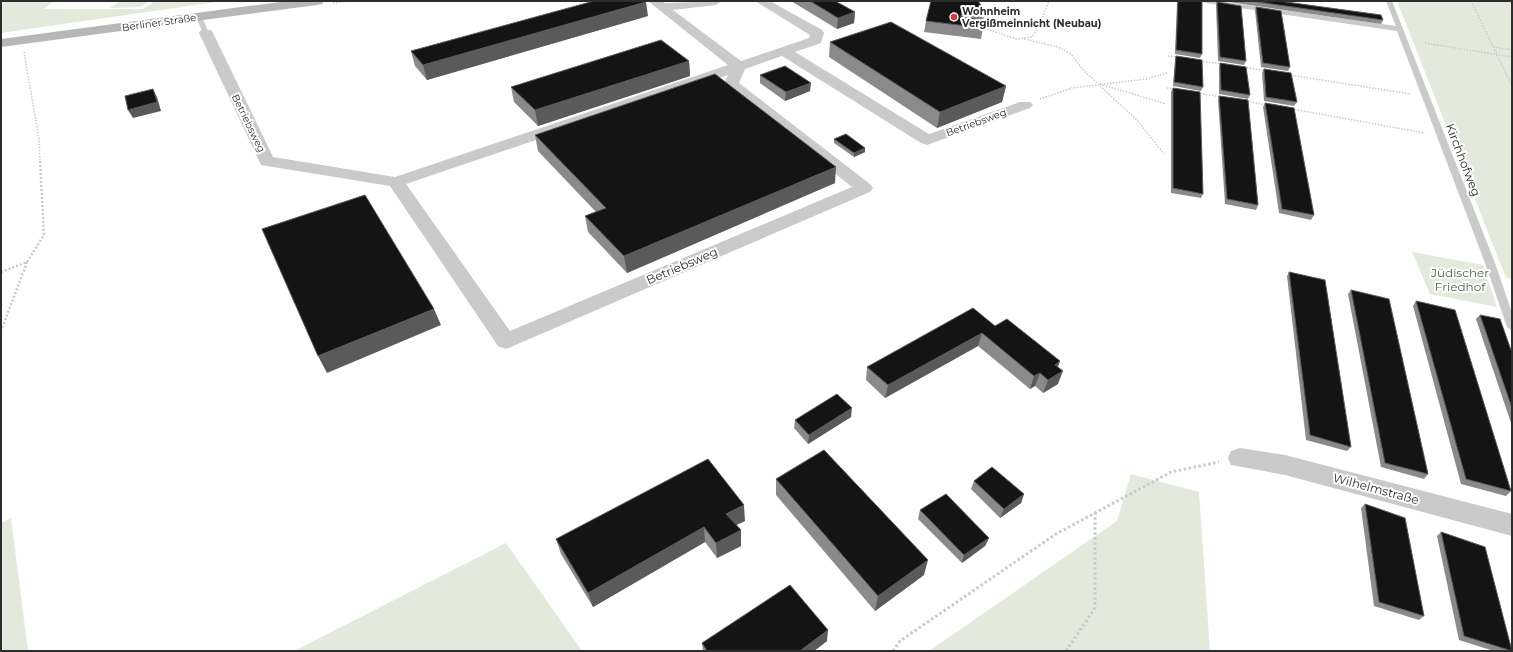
<svg xmlns="http://www.w3.org/2000/svg" width="1513" height="652" viewBox="0 0 1513 652" font-family="Montserrat,sans-serif">
<style>
.green{fill:#e3eadb}
.lines{fill:none;stroke-linecap:round;stroke-linejoin:round}
.path-far2{stroke:#cacaca;stroke-width:1.5;stroke-dasharray:1.5 1.5;stroke-linecap:butt}
.path-far1{stroke:#cacaca;stroke-width:2.5;stroke-dasharray:2 2;stroke-linecap:butt}
.path{stroke:#cacaca;stroke-width:3;stroke-dasharray:2.5 2.5;stroke-linecap:butt}
.service{fill:#cacaca;fill-rule:evenodd}
.minor{fill:#cacaca;fill-rule:evenodd}
.secondary{fill:#b7b7b7;fill-rule:evenodd}
.wall{fill:#8a8a8a}
.shaded-wall{fill:#5a5a5a}
.building{fill:#141414;stroke:#5a5a5a}
.poi-dot{fill:#da3942;stroke:#fff;stroke-width:1.5}
.labels{text-anchor:middle;stroke-width:4;stroke-linejoin:round;paint-order:stroke}
.far-poi-label{font-size:10px;font-weight:bold;fill:#2d2d2d;stroke:#fff;text-anchor:start}
.far-street-label{font-size:10px;fill:#2d2d2d;stroke:#fff}
.street-label{font-size:12px;fill:#2d2d2d;stroke:#fff}
.park-label{font-size:12px;fill:#4f653d;stroke:#fff}
</style>
<rect width="100%" height="100%" fill="#fff"/>
<path class="green" d="M12,1H54L44,9H143L155,1H223L1,33V3Z
M120,1H150L140,7L110,8Z
M1397,1H1512V279L1506,278Z
M1412,252L1483,265L1497,307L1430,294Z
M1131,474L1199,492L1210,651H929L1117,521Z
M11,518L28,651H1V523Z
M506,543L582,651H294Z"/>
<g class="lines">
<path class="path-far2" d="M1471,1L1512,86
M333,3L350,1
M987,29L1016,39L1032,37L1037,30L1049,1
M1024,39L1058,47L1071,54L1084,71L1137,120L1164,154
M1425,43L1512,57
M1493,47L1512,50
M24,52L39,139L40,161
M1168,56L1178,57
M1200,61L1223,64
M1244,67L1266,71
M1289,75L1411,94
M1100,84L1166,104
M1167,88L1174,89
M1197,93L1222,97
M1040,99L1072,88L1146,79L1167,73
M1244,101L1267,105
M1292,109L1425,133"/>
<path class="path-far1" d="M27,262L44,235L40,160
M1,272L27,262L1,331"/>
<path class="path" d="M893,651L900,641L1056,534L1171,472L1219,462
M1066,651L1095,608V513"/>
<path class="service" d="M1203,1H1219L1396,26L1386,1H1392L1495,263L1512,313V331L1507,327L1485,263L1397,31L1206,3Z
M197,16L202,17L209,33L208,34L203,33L196,17Z"/>
<path class="minor" d="M648,1H662L665,3L722,1L716,5L673,10L741,61L809,38L810,35L755,1H770L822,30L824,33L821,43L795,52L929,134L1020,102H1030L1033,105L1030,108L927,145L921,143L782,56L745,69L739,83L870,184L873,188L870,192L506,349L498,346L390,186L261,165L199,33L201,30H211L213,33L273,157L395,177L728,65ZM728,75L724,84L726,87L852,187L510,331L406,184Z
M1240,448L1285,455L1512,514V536L1285,475L1231,465L1228,458L1231,451Z"/>
<path class="secondary" d="M287,1H324L322,4L317,5L1,47V39Z"/>
</g>
<path class="wall" d="M791,1H835L855,12L854,23L837,29Z
M931,1L985,11L983,20V28L981,39L924,32L926,21Z
M1177,1H1202V54L1200,58L1175,54Z
M1222,1H1279L1383,20L1381,24Z
M1217,2L1246,61L1244,65L1218,61L1216,6Z
M1256,7L1290,67L1288,71L1261,67L1255,11Z
M648,16L427,80L415,66L411,51Z
M830,42L1006,86L1002,102L937,128L829,57Z
M1176,56L1203,87L1201,91L1173,86L1175,60Z
M689,61L690,76L538,126L514,102L511,87Z
M1220,63L1250,95L1248,99L1219,94V67Z
M1264,69L1297,102L1294,106L1264,101L1262,73Z
M760,75L810,91L785,101L760,83Z
M1173,88L1203,194L1201,198L1171,193V92Z
M1219,96L1258,205L1256,210L1225,204L1218,100Z
M1265,103L1314,215L1311,220L1279,213L1263,107Z
M535,135L835,183L627,273L588,232L585,216L596,212L538,151Z
M834,139L865,152L854,157L834,143Z
M1289,272L1351,447L1347,451L1306,440L1287,276Z
M1351,290L1428,474L1424,479L1381,467L1348,294Z
M1416,301L1511,491L1506,496L1461,484L1413,306Z
M1480,315L1512,353V426L1476,319Z
M995,326L1060,361L1058,367V384L1043,393L1035,386L1030,389L978,346L885,398L866,380L867,367Z
M851,417L808,444L794,428L795,420Z
M776,479L924,575L875,611L776,495Z
M974,481L1024,494L1021,503L1000,518L971,489Z
M1365,504L1424,616L1419,620L1374,606L1361,508Z
M920,510L989,538L985,546L962,563L918,519Z
M745,521L736,525L741,530V546L717,558L705,542L593,607L561,554L556,539Z
M1441,532L1512,651H1494L1459,640L1437,536Z
M827,641L814,651H703L702,643Z"/>
<path class="shaded-wall" d="M646,2L648,16L427,80L423,65Z
M855,12L854,23L837,29L838,18Z
M689,61L690,76L538,126L535,110Z
M811,83L810,91L785,101L786,92Z
M1006,86L1002,102L937,128L940,112Z
M153,89L157,97L161,111L133,118L128,110Z
M865,148V152L854,157V153Z
M836,167L835,183L627,273L624,256Z
M434,309L441,325L327,373L318,356Z
M982,333L978,346L885,398L888,385Z
M1060,361L1055,374V365Z
M1063,371L1058,384L1043,393L1048,380Z
M1040,373L1035,386L1030,389L1034,376Z
M852,408L851,417L808,444L809,435Z
M1024,494L1021,503L1000,518L1004,509Z
M744,505L745,521L726,530V514Z
M704,527L705,542L593,607L588,593Z
M741,530V546L717,558L716,543Z
M989,538L985,546L962,563L964,555Z
M928,560L924,575L875,611L878,596Z
M828,630L827,641L814,651H800Z"/>
<path class="building" d="M594,1H645L646,2L423,65L411,51Z
M810,1H835L855,12L838,18Z
M931,1H978L985,11H962L961,17L984,20L983,28L926,21Z
M1178,1H1202V54L1176,50Z
M1251,1H1279L1381,15L1383,20Z
M1217,2L1241,6L1246,61L1220,57Z
M1256,7L1281,11L1290,67L1263,63Z
M891,22L1006,86L940,112L830,42Z
M661,40L689,61L535,110L511,87Z
M1176,56L1202,60L1203,87L1174,82Z
M1220,63L1246,67L1250,95L1221,90Z
M785,66L811,83L786,92L760,75Z
M1264,69L1291,73L1297,102L1266,97Z
M715,74L836,167L624,256L585,216L606,208L535,135Z
M1173,88L1200,92L1203,194L1173,188Z
M153,89L157,102L128,110L125,96Z
M1219,96L1248,100L1258,205L1227,199Z
M1265,103L1294,108L1314,215L1282,209Z
M846,134L865,148L854,153L834,139Z
M365,195L434,309L318,356L262,229Z
M1289,272L1325,280L1351,447L1310,435Z
M1351,290L1389,299L1428,474L1385,463Z
M1416,301L1455,310L1511,491L1466,479Z
M973,308L995,326L1007,319L1060,361L1055,365L1063,371L1048,380L1040,373L1034,376L982,333L888,385L867,367Z
M1480,315L1500,319L1512,353V408Z
M837,394L852,408L809,435L795,420Z
M824,450L928,560L878,596L776,479Z
M708,459L744,505L726,514L741,530L716,543L704,527L588,593L556,539Z
M992,467L1024,494L1004,509L974,481Z
M946,494L989,538L964,555L920,510Z
M1365,504L1405,518L1424,616L1379,602Z
M1441,532L1485,547L1512,651L1464,636Z
M790,585L828,630L800,651H707L702,643Z"/>
<circle class="poi-dot" cx="954" cy="17" r="4"/>
<g class="labels">
<g class="far-poi-label">
<text x="962" y="15">Wohnheim<tspan x="962" dy="12">Vergißmeinnicht (Neubau)</tspan></text>
</g>
<g class="far-street-label">
<text transform="translate(159 22) rotate(-8)" y="4">Berliner Straße</text>
<text transform="translate(976 122) rotate(-20)" y="4">Betriebsweg</text>
<text transform="translate(249 123) rotate(64)" y="4">Betriebsweg</text>
</g>
<g class="street-label">
<text transform="translate(1463 160) rotate(69)" y="4">Kirchhofweg</text>
<text transform="translate(682 266) rotate(-23)" y="4">Betriebsweg</text>
<text transform="translate(1376 489) rotate(15)" y="4">Wilhelmstraße</text>
</g>
<g class="park-label">
<text x="1460" y="277">Jüdischer<tspan x="1460" dy="14">Friedhof</tspan></text>
</g>
</g>
<rect width="1513" height="652" fill="none" stroke="#2d2d2d" stroke-width="4"/>
</svg>
